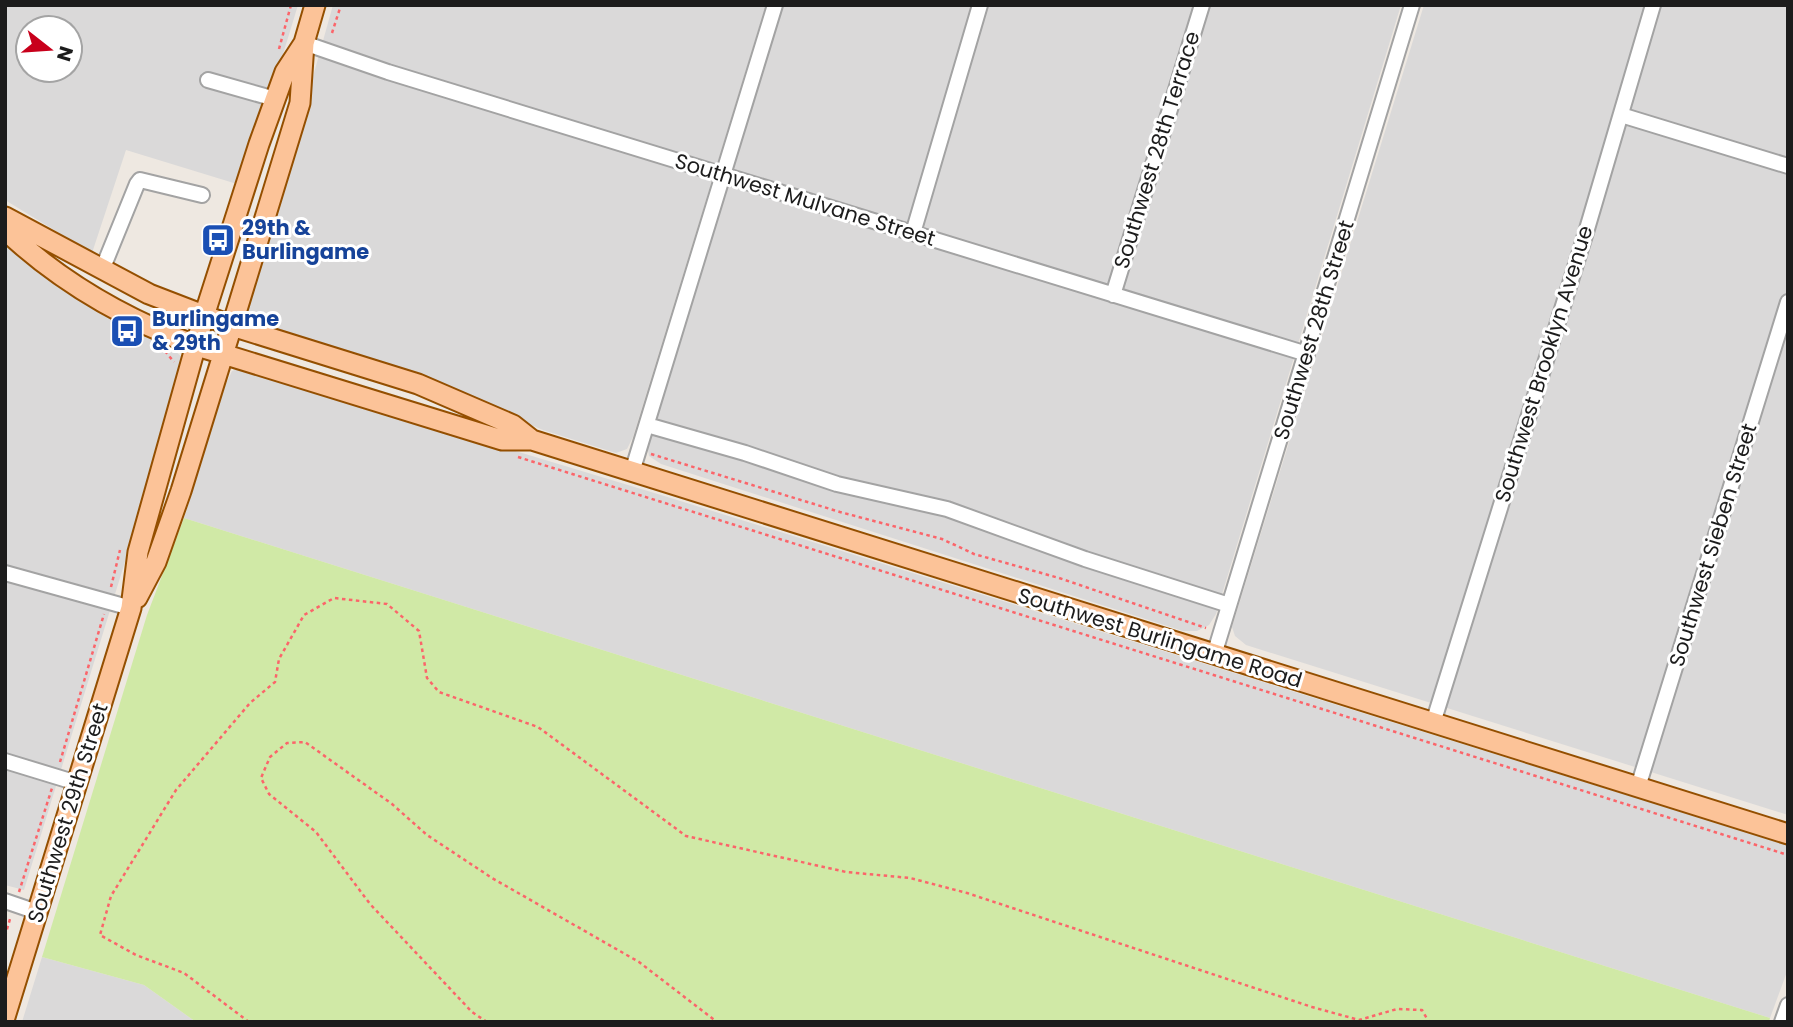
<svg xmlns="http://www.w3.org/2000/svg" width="1793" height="1027" viewBox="0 0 1793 1027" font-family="Poppins,sans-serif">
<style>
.residential{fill:#dad9d9;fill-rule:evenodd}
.grass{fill:#d0e9a6}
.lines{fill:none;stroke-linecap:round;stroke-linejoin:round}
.minor-casing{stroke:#a3a3a3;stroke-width:18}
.major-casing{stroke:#944f00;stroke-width:23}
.path{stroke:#fb656a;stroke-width:2.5;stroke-dasharray:3.5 3.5;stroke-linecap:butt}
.minor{stroke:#fff;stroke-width:14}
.major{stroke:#fcc398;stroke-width:19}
.labels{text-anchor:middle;stroke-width:6;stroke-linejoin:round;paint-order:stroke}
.street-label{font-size:21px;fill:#1c1c1c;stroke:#fff}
.transit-label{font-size:21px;font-weight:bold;fill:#164399;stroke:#fff;text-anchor:start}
</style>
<rect width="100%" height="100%" fill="#eee8e1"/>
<path class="residential" d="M5,5H298L280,64L237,184L126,150L92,253L5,200ZM28,28H70V70H28Z
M333,5H766L633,437L627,449L616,453L543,430L422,378L258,326L250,319L248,309Z
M783,5H1401L1216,614L1209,625L1197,631H1183L661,464L649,456L647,445Z
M1424,5H1788V815L1246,645L1235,636L1232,627Z
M5,243L93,306L175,351L182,357L183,373L24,890L5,885Z
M241,368L661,495L1788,845V969L1770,1018L184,518L225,386L232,371Z
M42,957L144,985L196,1022H22Z"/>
<path class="grass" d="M184,518L1770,1018L1769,1022H196L144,985L42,957L147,615Z"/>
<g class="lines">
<g class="minor-casing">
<path id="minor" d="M304,43L388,72L1307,354
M208,80L275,99
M1621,115L1788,166
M913,233L980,5
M102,270L137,184L140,180L202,195
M1113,295L1202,5
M647,425L745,453L837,484L947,509L1085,559L1229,605
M632,472L775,5
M5,573L131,608
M1214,655L1412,5
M1433,723L1587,229L1653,5
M5,761L77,783
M1638,787L1788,302
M5,901L37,912
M1782,1022L1788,1005"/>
</g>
<g class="major-casing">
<path id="major" d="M5,217L149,294L232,326L418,384L513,425L532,440
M5,230C60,282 127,320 197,346L502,440H532L1788,834
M137,598L156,562L181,491L239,303L300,103L304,43L315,5
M5,1017L131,608L138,552L204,316L259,144L285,72L304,43"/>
</g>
<path class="path" d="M332,33L341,5
M279,49L291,5
M165,351L174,362
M651,454L840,512L942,539L974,554L1059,578L1206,628
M518,457L1788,855
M111,587L120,550
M60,762L104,614
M19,892L52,788
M5,936L10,919
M249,1022L184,973L136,955L100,935L111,896L176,790L250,703L275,682L279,659L304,615L334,598L387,604L419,631L427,678L439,692L538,727L686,836L846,872L910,878L967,893L1312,1007L1359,1020L1397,1009L1422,1010L1429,1022
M487,1022L472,1012L370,904L316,832L269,794L261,778L270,757L287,743L305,742L392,804L427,835L492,878L639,962L717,1022"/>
<use href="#minor" class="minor"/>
<use href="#major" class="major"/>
</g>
<defs>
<g id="bus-square" transform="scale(1.75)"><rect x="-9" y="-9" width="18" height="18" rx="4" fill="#1a4fb4" stroke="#fff"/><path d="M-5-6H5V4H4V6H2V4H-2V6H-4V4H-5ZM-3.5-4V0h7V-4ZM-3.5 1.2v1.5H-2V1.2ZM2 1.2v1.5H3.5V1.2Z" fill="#fff"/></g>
</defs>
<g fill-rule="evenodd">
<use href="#bus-square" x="218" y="240"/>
<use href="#bus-square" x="127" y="331"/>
</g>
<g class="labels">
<g class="street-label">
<text transform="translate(1157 150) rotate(-73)" y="7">Southwest 28th Terrace</text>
<text transform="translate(805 200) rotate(17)" y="7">Southwest Mulvane Street</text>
<text transform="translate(1314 330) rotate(-73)" y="7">Southwest 28th Street</text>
<text transform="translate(1544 364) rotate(-73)" y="7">Southwest Brooklyn Avenue</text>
<text transform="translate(1713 545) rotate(-73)" y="7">Southwest Sieben Street</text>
<text transform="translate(1160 638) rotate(17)" y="7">Southwest Burlingame Road</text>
<text transform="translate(68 813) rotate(-73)" y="7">Southwest 29th Street</text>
</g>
<g class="transit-label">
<text x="242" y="235">29th &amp;<tspan x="242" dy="24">Burlingame</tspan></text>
<text x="152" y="326">Burlingame<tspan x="152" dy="24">&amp; 29th</tspan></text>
</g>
</g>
<rect width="1793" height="1027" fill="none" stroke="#1c1c1c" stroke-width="14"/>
<g transform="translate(49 49) rotate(107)"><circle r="33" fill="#ffffff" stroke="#a4a4a4" stroke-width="2"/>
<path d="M0-5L12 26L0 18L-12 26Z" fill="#c8001b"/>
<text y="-10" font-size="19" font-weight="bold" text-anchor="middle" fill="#1c1c1c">N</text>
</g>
</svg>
